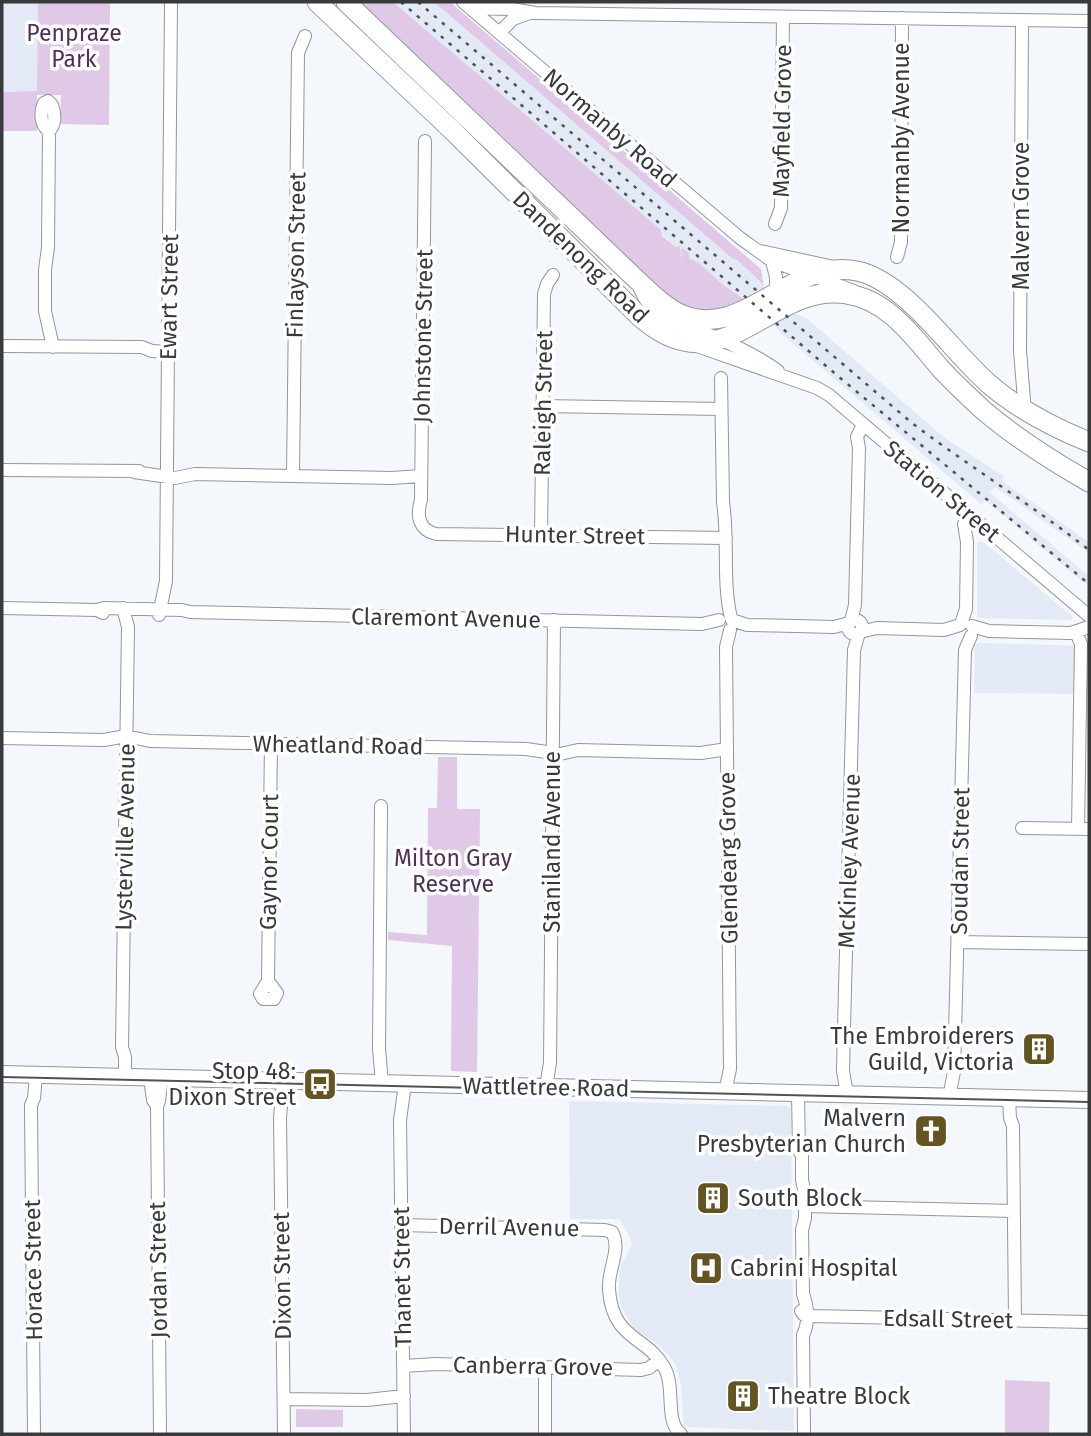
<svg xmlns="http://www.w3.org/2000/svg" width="1091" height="1436" viewBox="0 0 1091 1436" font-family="'Fira Sans',sans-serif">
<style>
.built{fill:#e3eaf5}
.green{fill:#e0c8e7}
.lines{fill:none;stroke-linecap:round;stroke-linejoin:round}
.minor-casing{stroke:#93969a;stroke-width:14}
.major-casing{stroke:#93969a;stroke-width:18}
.highway-casing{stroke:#93969a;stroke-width:21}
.minor{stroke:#fff;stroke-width:12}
.major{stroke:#fff;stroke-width:16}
.highway{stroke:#fff;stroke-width:19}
.tram{stroke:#505254;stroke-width:2}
.rail{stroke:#505254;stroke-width:2.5;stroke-dasharray:3.5 7;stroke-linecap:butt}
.labels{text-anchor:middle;stroke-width:7;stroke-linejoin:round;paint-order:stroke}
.park-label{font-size:23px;fill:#502f59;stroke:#fff}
.street-label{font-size:23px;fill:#393a3c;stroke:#fff}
.poi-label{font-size:23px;fill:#393a3c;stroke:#fff;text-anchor:end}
</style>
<rect width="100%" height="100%" fill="#f4f7fc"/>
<path class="built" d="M2,2H38L37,91L2,92Z
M393,2H434L733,259L737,260L761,282L764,288L745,300L722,284L689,258L688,253L681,247H676L662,235L661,230Z
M793,313L806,318L945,438L1005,477L1002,481L1089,542V553L995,487L990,493L1089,576V587L985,500L981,504L782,334L773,324Z
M982,541L1073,617L1072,620L977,618V543Z
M977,643L1089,646V694L974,693L975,646Z
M569,1101L787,1106L791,1109L794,1431L684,1427L681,1384L675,1363L661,1347L634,1328L621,1307L619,1297V1273L622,1263L632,1245L629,1235L619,1219H570Z"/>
<path class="green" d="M38,2H110L109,125L60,124L61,95H37V131H2V92L37,91Z
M356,2H393L661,230L662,236L676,247L680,246L682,263L681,247L689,253V258L699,263L722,284L745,300C725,317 693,310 671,299Z
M434,2H450L761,269L764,288L761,282L737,260L733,259Z
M438,757H457V809H480L477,1072L451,1071L452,946L388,940V932L427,935L428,808H437Z
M1005,1380L1050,1382L1049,1434H1005Z
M296,1409L343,1410V1427H296Z"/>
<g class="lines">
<g class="minor-casing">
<path id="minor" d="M463,2L740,238L772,261L854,291
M470,8L512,9L535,13L1089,21
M1022,20L1020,351L1025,412
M499,33L513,19L530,13
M49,131C40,125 40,112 44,103L48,101L52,105C55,113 56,125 49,131L48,247L45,270V311L53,347
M425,141L421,500C416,516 419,530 436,534L726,538
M775,224L781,208L783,17
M760,251L834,267
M897,257L901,242L902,18
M772,261L776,277V291
M638,283C650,322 682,324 715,337C736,346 759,357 778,371
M694,345L817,388L829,395L1089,616
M2,346L142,347L152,351L168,352
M721,378L723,502C729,542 722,580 731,618
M543,406L721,409
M2,470L139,471
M134,472L175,478L195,474L392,478L421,476
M293,476L298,53L305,36
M541,535L544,294L547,284L553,275
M2,608L97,610L103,613
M123,608L128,627L122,1047L125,1057V1077
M97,610L104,608L182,610L190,612L702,624L719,620
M159,615L166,581L171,2
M848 627a7 7 0 1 1 14 0a7 7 0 1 1-14 0Z
M732,620L747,625L796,626L834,627L849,623
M851,621L855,605L859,448L857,437L863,424
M961,624L966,609L967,542L964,524L970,514
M972,626L989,631L1071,633L1089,627
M860,632L877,628L944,630L960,625
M1076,632L1081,644L1078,829
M2,738L104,740L126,736L150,741L526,749L560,754L578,750L701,753L727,749
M381,806L379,1049L382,1083
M1022,828L1089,829
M958,942L1089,944
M268,981L277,993L274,999H263L260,994L268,981L271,743
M150,1078L153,1100L157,1106
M283,1081L280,1118L284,1434
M546,1087L550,1063L554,620
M725,1092L730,1069L726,647L730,630
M798,1093L799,1151L802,1155V1180L805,1194V1218L802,1230L803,1294C808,1307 809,1323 803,1335L804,1434
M847,1094L843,1071L844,1027L854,650L859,633
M949,1097L954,1072L965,650L971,636
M1009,1098L1010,1118L1013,1126L1015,1320
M805,1206L1014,1211
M401,1225L605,1230L612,1232C622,1250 607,1270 609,1290C613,1341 646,1335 664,1367C676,1387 664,1421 681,1434
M801,1311L804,1315L811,1316L1089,1322
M403,1366L436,1364L641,1370L649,1368L659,1360
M545,1367V1434
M284,1399L367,1400L404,1396
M34,1434L31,1105L34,1098L36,1075
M160,1434L157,1106L159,1101L162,1078
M404,1434L400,1120L405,1084"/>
</g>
<g class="major-casing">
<path id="major" d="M2,1074L1089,1100"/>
</g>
<g class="highway-casing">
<path id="highway" d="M317,2L454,132L640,317C723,391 769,281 847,294C889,300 915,339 941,369C954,383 969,397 983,410C1016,438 1052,461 1089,482
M346,2L637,280C650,292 662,305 678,313C742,344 790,257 857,271C905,281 951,351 989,384C1019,410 1052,427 1089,442"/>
</g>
<use href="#minor" class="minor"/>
<use href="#major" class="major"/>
<use href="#highway" class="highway"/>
<path class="tram" d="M2,1077L1089,1102"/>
<path class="rail" d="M401,2L839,377L1089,584
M418,2L912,423C970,467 1032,505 1089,550"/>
</g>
<defs>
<g id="building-square" transform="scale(1.75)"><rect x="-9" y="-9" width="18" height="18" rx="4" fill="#645421" stroke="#fff"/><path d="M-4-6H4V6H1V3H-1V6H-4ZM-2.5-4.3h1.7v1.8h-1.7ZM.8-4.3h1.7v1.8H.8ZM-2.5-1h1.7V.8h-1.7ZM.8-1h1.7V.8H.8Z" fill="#fff"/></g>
<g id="bus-square" transform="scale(1.75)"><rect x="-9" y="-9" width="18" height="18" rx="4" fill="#645421" stroke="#fff"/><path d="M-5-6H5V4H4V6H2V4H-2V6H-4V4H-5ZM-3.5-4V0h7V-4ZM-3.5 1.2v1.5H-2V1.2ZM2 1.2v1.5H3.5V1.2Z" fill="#fff"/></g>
<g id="church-square" transform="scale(1.75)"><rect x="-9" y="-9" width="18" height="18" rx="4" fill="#645421" stroke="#fff"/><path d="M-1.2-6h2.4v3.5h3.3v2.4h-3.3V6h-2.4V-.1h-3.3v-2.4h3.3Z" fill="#fff"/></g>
<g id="hospital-square" transform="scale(1.75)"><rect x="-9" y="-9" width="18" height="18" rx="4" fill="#645421" stroke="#fff"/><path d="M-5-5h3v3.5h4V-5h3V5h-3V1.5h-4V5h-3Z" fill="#fff"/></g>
</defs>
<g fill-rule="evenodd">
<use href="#building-square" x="1039" y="1049"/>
<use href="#bus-square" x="320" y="1084"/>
<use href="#church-square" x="931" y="1131"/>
<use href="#building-square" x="713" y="1198"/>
<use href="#hospital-square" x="706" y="1268"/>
<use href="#building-square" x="743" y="1396"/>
</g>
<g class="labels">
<g class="park-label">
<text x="74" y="41">Penpraze<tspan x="74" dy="26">Park</tspan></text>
<text x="453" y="866">Milton Gray<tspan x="453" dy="26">Reserve</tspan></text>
</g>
<g class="street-label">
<text transform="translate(782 121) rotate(-89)" y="8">Mayfield Grove</text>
<text transform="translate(610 128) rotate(41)" y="8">Normanby Road</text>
<text transform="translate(901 138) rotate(-90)" y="8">Normanby Avenue</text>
<text transform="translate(1021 216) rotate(-90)" y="8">Malvern Grove</text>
<text transform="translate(296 255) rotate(-89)" y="8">Finlayson Street</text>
<text transform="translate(581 257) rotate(44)" y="8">Dandenong Road</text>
<text transform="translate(169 297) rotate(-89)" y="8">Ewart Street</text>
<text transform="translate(423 336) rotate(-89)" y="8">Johnstone Street</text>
<text transform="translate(543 403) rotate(-89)" y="8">Raleigh Street</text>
<text transform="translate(942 491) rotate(40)" y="8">Station Street</text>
<text transform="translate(575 535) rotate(1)" y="8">Hunter Street</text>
<text transform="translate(446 618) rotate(1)" y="8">Claremont Avenue</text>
<text transform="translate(338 745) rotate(1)" y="8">Wheatland Road</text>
<text transform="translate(125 837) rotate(-89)" y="8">Lysterville Avenue</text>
<text transform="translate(552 842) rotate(-90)" y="8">Staniland Avenue</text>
<text transform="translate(728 858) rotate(-91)" y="8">Glendearg Grove</text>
<text transform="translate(849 861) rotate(-88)" y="8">McKinley Avenue</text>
<text transform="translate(960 861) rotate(-89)" y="8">Soudan Street</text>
<text transform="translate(269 862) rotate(-89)" y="8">Gaynor Court</text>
<text transform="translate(546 1087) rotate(1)" y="8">Wattletree Road</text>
<text transform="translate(509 1227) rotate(1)" y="8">Derril Avenue</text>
<text transform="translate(33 1270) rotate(-91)" y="8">Horace Street</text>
<text transform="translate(158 1270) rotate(-91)" y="8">Jordan Street</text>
<text transform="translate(282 1276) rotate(-91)" y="8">Dixon Street</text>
<text transform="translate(402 1277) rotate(-91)" y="8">Thanet Street</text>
<text transform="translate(948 1319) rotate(1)" y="8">Edsall Street</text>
<text transform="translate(533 1366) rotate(1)" y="8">Canberra Grove</text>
</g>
<g class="poi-label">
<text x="1014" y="1044">The Embroiderers<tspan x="1014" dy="26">Guild, Victoria</tspan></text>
<text x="296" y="1079">Stop 48:<tspan x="296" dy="26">Dixon Street</tspan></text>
<text x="906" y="1126">Malvern<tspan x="906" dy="26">Presbyterian Church</tspan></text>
<text x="738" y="1206" text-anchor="start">South Block</text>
<text x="730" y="1276" text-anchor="start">Cabrini Hospital</text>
<text x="768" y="1404" text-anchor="start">Theatre Block</text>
</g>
</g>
<rect width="1091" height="1436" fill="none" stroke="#393a3c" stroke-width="7"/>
</svg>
